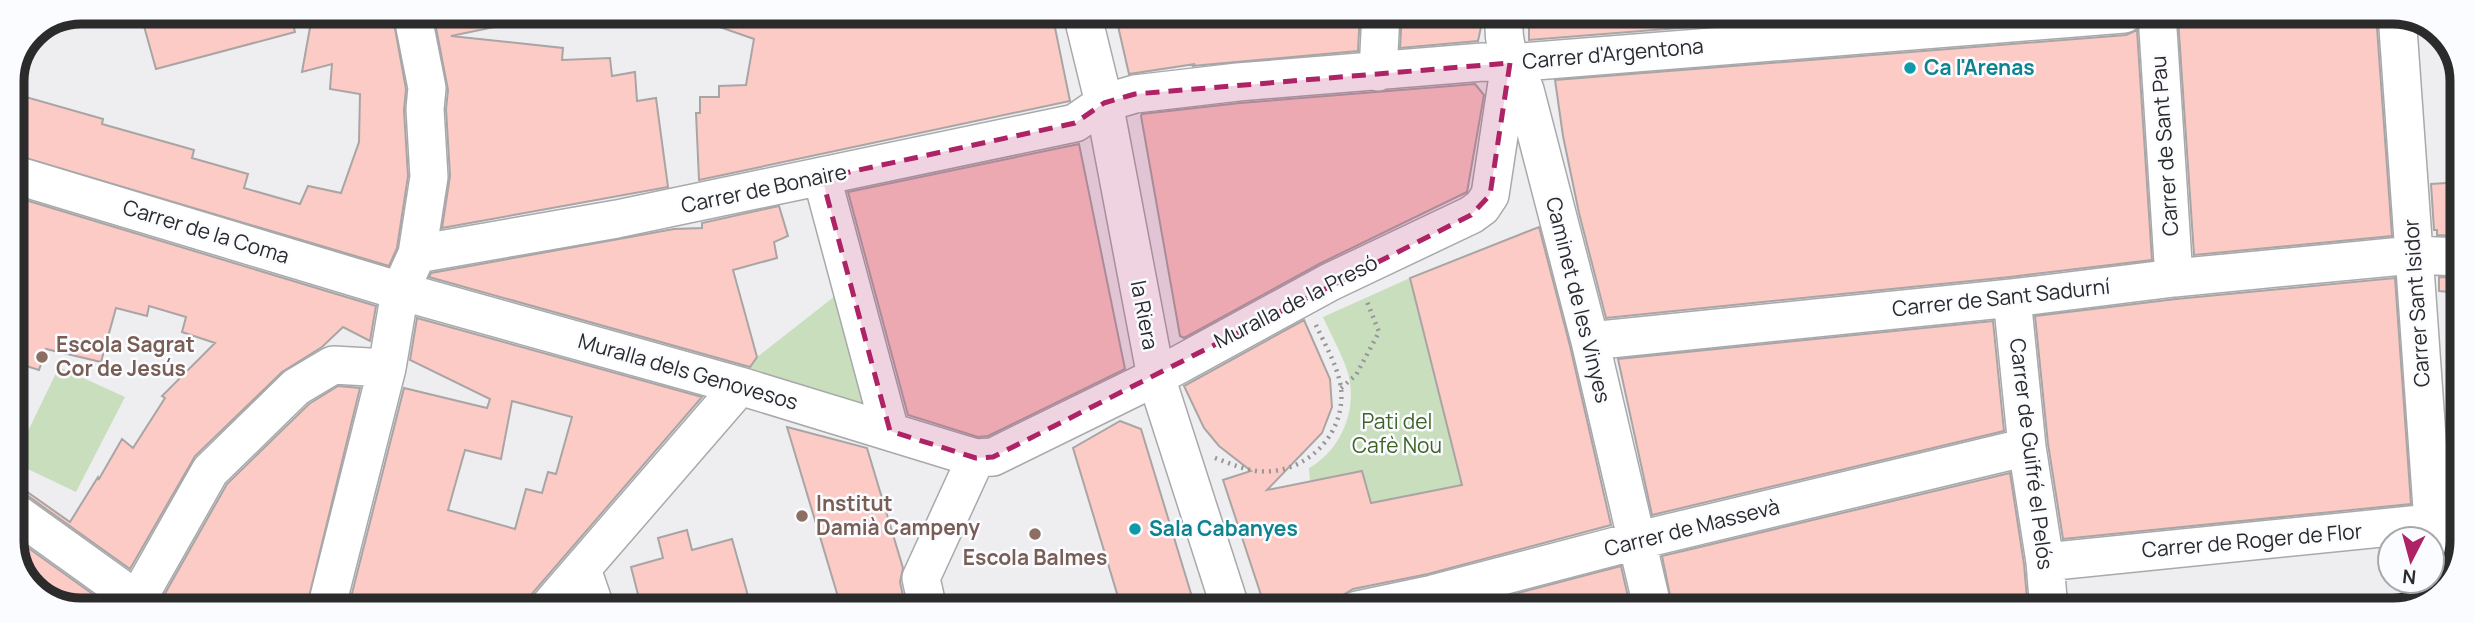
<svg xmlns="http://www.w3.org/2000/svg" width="2474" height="623" viewBox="0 0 2474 623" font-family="Manrope,sans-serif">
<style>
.green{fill:#c8debd}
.building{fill:#fccbc6;stroke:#a9a5a5;stroke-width:2;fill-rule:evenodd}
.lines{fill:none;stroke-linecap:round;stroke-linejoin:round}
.minor-casing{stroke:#a8a9ab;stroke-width:40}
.path{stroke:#969698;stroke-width:4.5;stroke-dasharray:2 5;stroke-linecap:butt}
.minor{stroke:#fff;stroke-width:37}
.marked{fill:#ad2365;fill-opacity:0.2;stroke:#ad2365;stroke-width:5;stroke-dasharray:14 9;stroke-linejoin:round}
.culture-dot{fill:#0f9aa8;stroke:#fbfcff;stroke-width:2.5}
.education-dot{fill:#8d6e63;stroke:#fbfcff;stroke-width:2.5}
.labels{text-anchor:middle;stroke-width:5;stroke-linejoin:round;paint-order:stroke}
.street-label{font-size:21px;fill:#2b2b2c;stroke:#fbfcff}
.culture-label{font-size:21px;font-weight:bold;fill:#0d838f;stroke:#fbfcff;text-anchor:start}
.education-label{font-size:21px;font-weight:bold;fill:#785e54;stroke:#fbfcff;text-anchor:start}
.park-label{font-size:21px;fill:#3e6325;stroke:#fbfcff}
.rim{fill:none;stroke:#2b2b2c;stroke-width:9}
</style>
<rect width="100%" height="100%" fill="#eeeef1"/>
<path class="green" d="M1410,278L1462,485L1371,503L1362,471L1310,481L1309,468C1341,450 1358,410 1348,373C1342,354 1331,335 1323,317Z
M844,289L894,421L745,376L752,361Z
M59,367L125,397L76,492L13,462Z"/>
<path class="building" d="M140,12H290L295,32L156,69Z
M349,12H392L406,89L404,110L408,176L397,248L389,266L12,154V93L103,119L102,124L194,150L192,158L248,174L244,188L300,204L308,186L341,193L359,142L360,94L330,89L332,64L302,72L311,22L351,17Z
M433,12L518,13L519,22L451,36L563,48L562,60L610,58L612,76L635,72L637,101L656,98L668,187L442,228L450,176L446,109L448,90Z
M689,13H1052L1070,101L699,180L696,113H700V97H719V86L746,85L754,39L688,16Z
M1115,13H1360L1358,51L1192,66L1195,64L1129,74Z
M1402,13H1484L1478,41L1400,48Z
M1529,13H1868L1529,40Z
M2247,14H2376L2392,236L2194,255L2178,19Z
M2137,30L2152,260L2010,277L1606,318L1579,213L1563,136L1555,80L2126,35Z
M1475,84L1484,95L1467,192L1321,263L1184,338L1180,336L1141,116L1142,114L1240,103Z
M1079,144L1125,369L988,436L978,437L908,415L848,192Z
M2461,182V236L2437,235V230H2434L2431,184Z
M12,196L376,306L370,341L343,327L322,347L282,372L195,456L130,569L25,494L13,490V482L70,522L98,477L99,479L122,439L133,448L165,398L162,396L215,343L182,332L186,317L149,306L147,316L116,308L101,362L46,349L39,370L13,362Z
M779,206L788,236L774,242L777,258L733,270L757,357L750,367L429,277L431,273L674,229L702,228V223Z
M1539,227L1570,346L1611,525L1428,574L1353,589L1343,595L1337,603V610H1266L1223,480L1251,471L1219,446L1204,428L1184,386L1304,320L1330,379L1332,407L1322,433L1267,490L1362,471L1371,503L1462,485L1410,278Z
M2439,277L2461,278V293L2439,291Z
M2395,278L2411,504L2063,539L2048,444L2035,316L2176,299Z
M417,318L702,397L518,610L348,609L404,388L487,408L490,399L410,360ZM512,401L572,417L556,474L548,472L542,493L526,489L515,529L448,510L465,450L501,459Z
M1993,321L2004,431L1652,515L1618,359Z
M338,386L360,388L306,609H166L163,597L227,484L309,404Z
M1120,421L1141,429L1196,610H1122L1073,448Z
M787,427L867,448L903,568L900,582L906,610H842Z
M2010,473L2024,564L2028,611L1673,610L1662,556Z
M687,530L692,550L732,539L752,610H642L631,567L663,558L658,538Z
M13,537L108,605V609H68L30,587L13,550Z
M1621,566L1631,610H1454Z"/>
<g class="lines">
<g class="minor-casing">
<path id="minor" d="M1082,13L1104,103L1156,377L1231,610
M1505,13C1500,49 1513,60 1525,90L1590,341L1653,610
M2157,14L2174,278
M2397,14L2438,593
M1378,72L1381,13
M12,174L400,291L740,386L959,453L976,458L993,457L1156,377L1330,282L1471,215L1482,207L1490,195L1510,63
M822,178L890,431
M417,254L617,219L1075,123L1104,103L1135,94L1238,82L1483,62L1510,63L2124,14
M2012,298L2027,447L2045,562L2049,611
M1590,341L2012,298L2174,278L2413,255L2461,257
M13,511L137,600L146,609
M2045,562L2460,520
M582,569L596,610
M128,609L137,600L210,471L296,387L333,365L387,368
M326,609L387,368L400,291L417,254L429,177L425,109L427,88L412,12
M546,610L740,386
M928,610L921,578L976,458
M1357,610L1433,594L1635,541L2027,447"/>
</g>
<path class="path" d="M1341,388L1356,375L1379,332L1366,299
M1215,458C1229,463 1242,469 1257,471C1304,476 1346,436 1341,388C1338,366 1324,343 1315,323"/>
<use href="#minor" class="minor"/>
</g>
<path class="marked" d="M1510,63L1490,195L1471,215L993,457L976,458L890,431L822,178L1075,123L1104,103L1135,94Z"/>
<g class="culture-dot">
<circle cx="1910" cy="68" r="7"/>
<circle cx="1135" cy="529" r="7"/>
</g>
<g class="education-dot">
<circle cx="42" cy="357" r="7"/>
<circle cx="802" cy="516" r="7"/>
<circle cx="1035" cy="534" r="7"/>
</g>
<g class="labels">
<g class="street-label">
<text transform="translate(1613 54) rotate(-5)" y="7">Carrer d'Argentona</text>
<text transform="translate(2165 146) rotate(-94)" y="7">Carrer de Sant Pau</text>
<text transform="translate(764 189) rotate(-12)" y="7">Carrer de Bonaire</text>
<text transform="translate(206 232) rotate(17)" y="7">Carrer de la Coma</text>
<text transform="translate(2001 298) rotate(-6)" y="7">Carrer de Sant Sadurní</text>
<text transform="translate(1578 300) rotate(76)" y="7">Caminet de les Vinyes</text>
<text transform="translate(1296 302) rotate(-27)" y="7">Muralla de la Presó</text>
<text transform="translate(2417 303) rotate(-94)" y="7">Carrer Sant Isidor</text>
<text transform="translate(1144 315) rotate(79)" y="7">la Riera</text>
<text transform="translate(688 372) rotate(16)" y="7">Muralla dels Genovesos</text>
<text transform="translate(2031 454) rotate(83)" y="7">Carrer de Guifré el Pelós</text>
<text transform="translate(1692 528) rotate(-14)" y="7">Carrer de Massevà</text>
<text transform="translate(2252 541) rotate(-5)" y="7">Carrer de Roger de Flor</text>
</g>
<g class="culture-label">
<text x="1924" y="75">Ca l'Arenas</text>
<text x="1149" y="536">Sala Cabanyes</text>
</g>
<g class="education-label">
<text x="56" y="352">Escola Sagrat<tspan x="56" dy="24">Cor de Jesús</tspan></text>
<text x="816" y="511">Institut<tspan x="816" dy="24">Damià Campeny</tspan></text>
<text x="1035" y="565" text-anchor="middle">Escola Balmes</text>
</g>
<g class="park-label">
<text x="1397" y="429">Pati del<tspan x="1397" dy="24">Cafè Nou</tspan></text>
</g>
</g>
<path d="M0 0H2474V623H0ZM81 24H2393A57 57 0 0 1 2450 81V541A57 57 0 0 1 2393 598H81A57 57 0 0 1 24 541V81A57 57 0 0 1 81 24Z" fill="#fbfcff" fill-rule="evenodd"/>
<path class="rim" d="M81 24H2393A57 57 0 0 1 2450 81V541A57 57 0 0 1 2393 598H81A57 57 0 0 1 24 541V81A57 57 0 0 1 81 24Z"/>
<g transform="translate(2411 560) rotate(186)"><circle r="33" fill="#fbfcff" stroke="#a8a8ab" stroke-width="2"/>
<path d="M0-5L12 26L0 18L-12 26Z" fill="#ad2365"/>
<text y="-10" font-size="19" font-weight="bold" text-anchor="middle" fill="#2b2b2c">N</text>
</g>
</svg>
